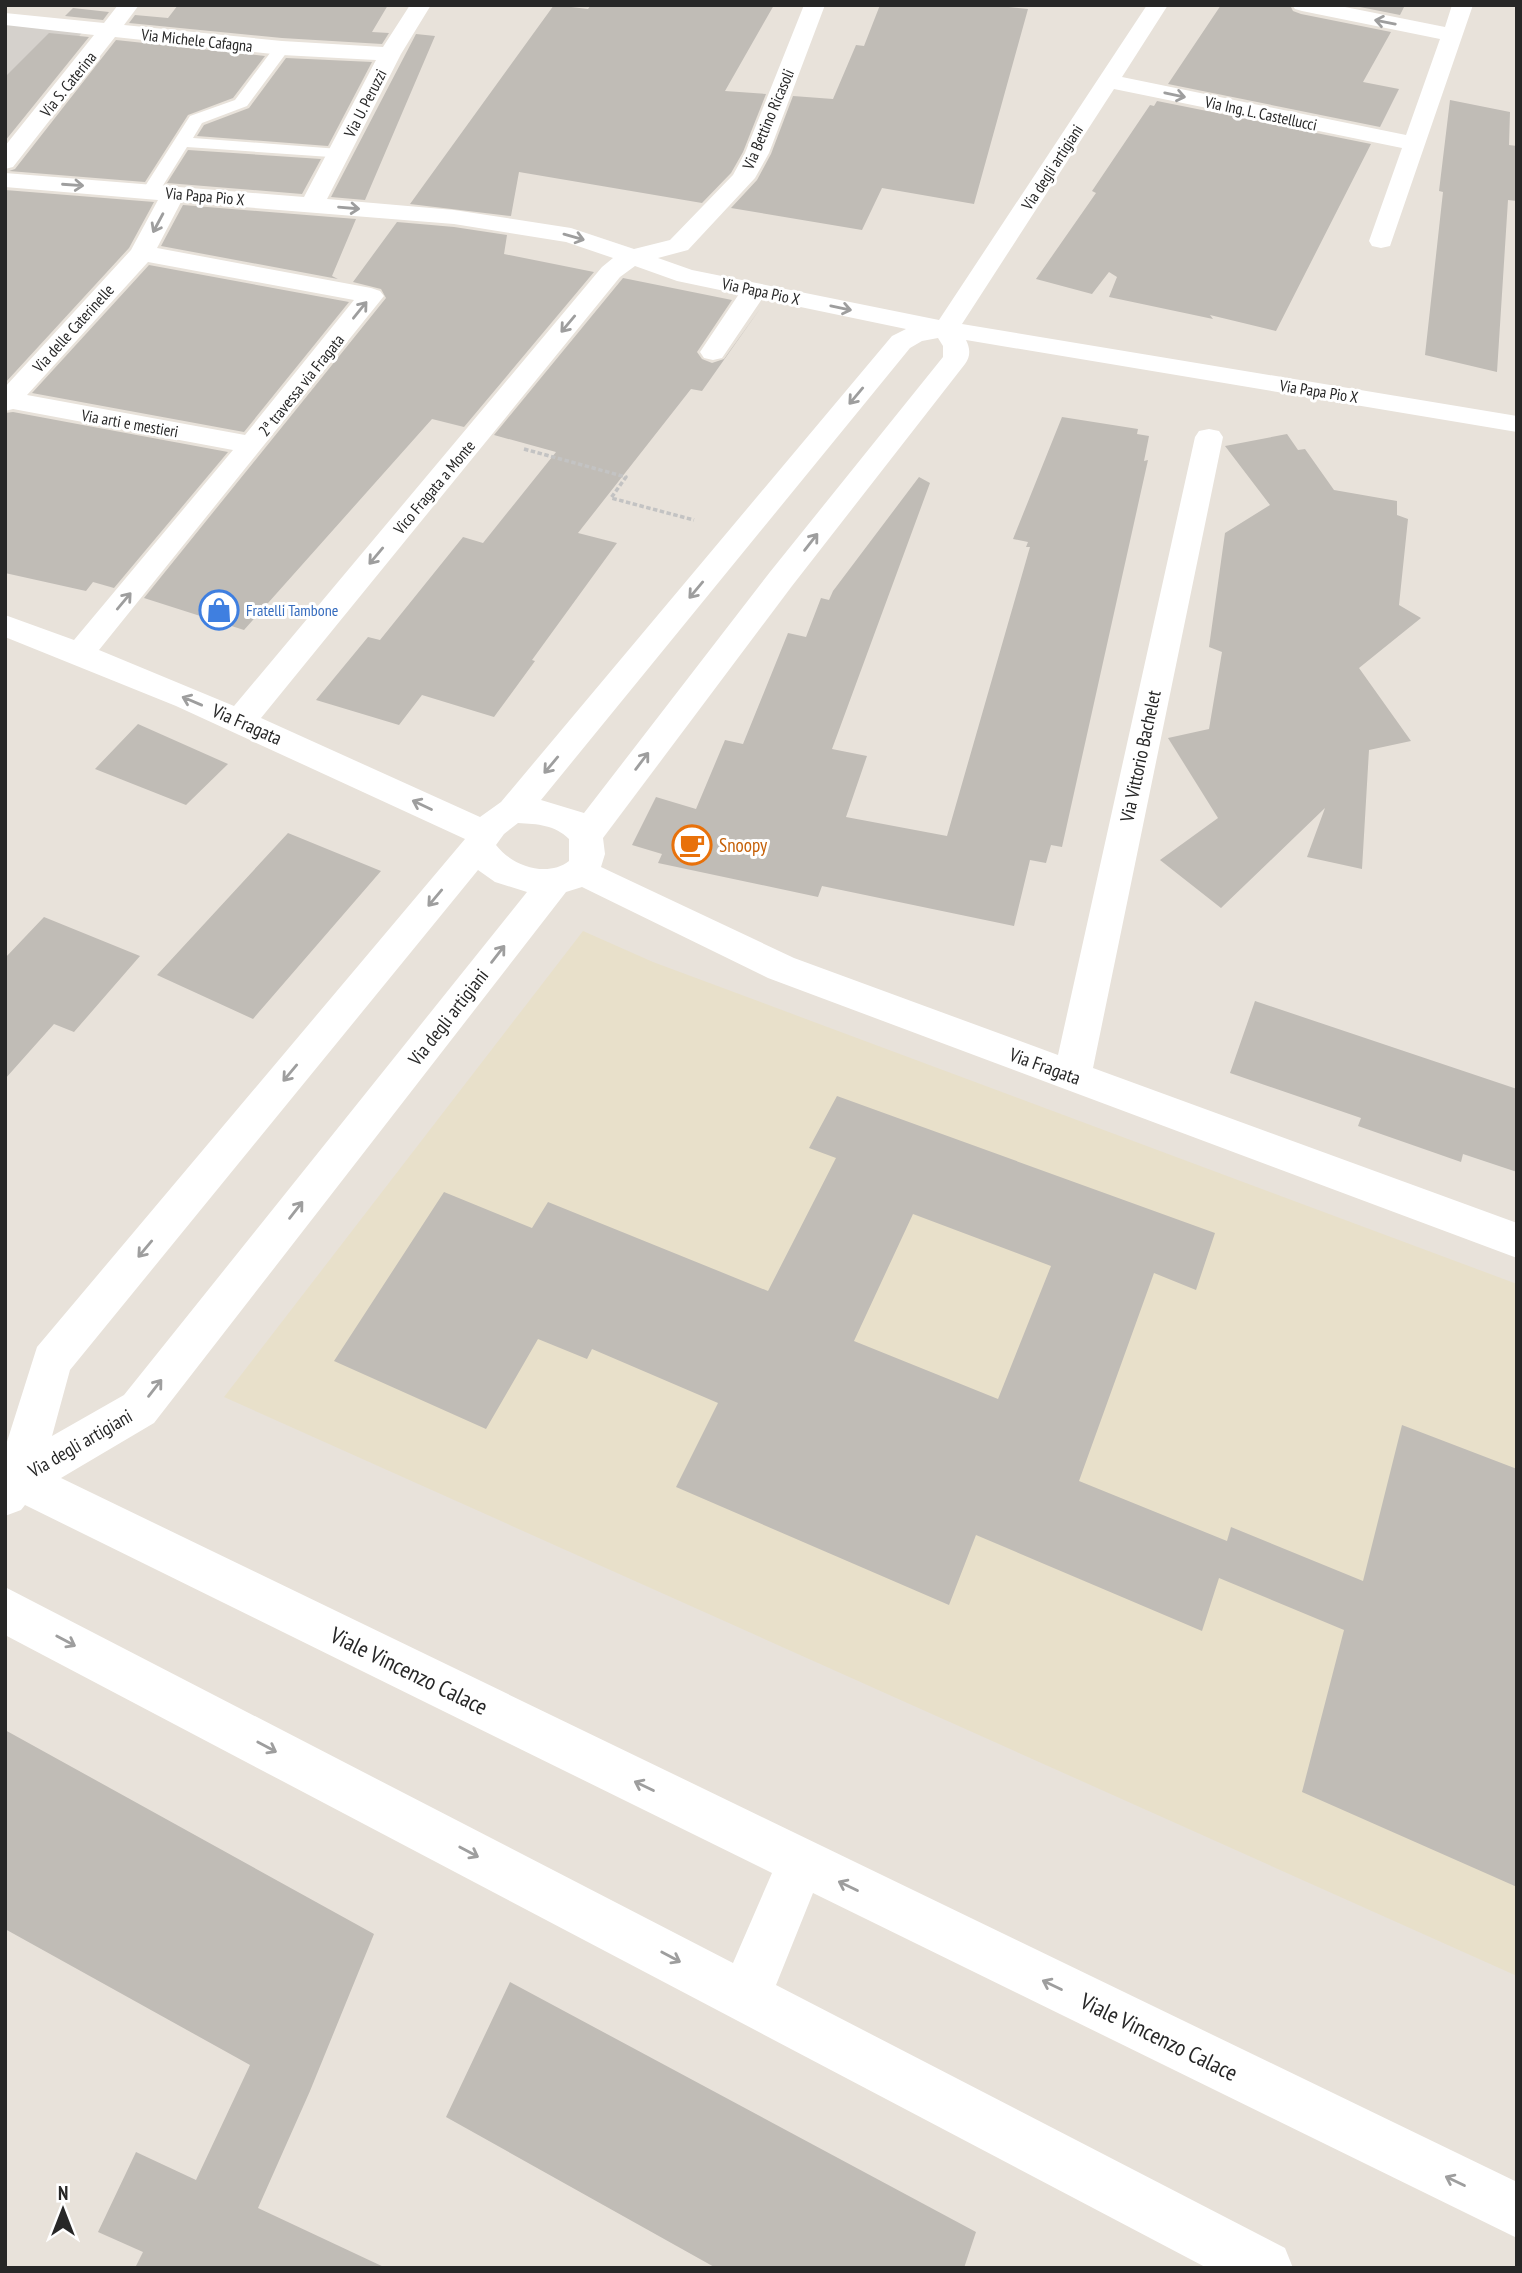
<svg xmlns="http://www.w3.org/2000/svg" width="1522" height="2273" viewBox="0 0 1522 2273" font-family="'PT Sans Narrow',sans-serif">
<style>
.education{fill:#e8e0ca}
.plaza{fill:#d5d1cc}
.building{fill:#c0bcb6;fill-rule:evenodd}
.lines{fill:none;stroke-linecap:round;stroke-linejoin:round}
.path{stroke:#c3c3c3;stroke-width:3.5;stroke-dasharray:4.5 2.5;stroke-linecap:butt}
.lane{fill:#fff;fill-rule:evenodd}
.street{fill:#fff;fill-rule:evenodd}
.oneway{stroke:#9e9e9e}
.labels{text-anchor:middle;stroke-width:6;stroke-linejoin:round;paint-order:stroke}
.far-street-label{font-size:16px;fill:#272727;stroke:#fff}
.far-shop-label{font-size:16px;fill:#366cbe;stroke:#fff;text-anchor:start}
.street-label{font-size:19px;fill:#272727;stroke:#fff}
.food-label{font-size:19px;fill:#c56008;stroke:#fff;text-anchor:start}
.near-street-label{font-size:23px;fill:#272727;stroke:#fff}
</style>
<rect width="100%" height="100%" fill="#e8e2da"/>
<path class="education" d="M583,931L653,962L1517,1284V1976L224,1397Z"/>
<path class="plaza" d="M5,19L86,28L21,105L5,103Z"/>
<path class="building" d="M178,5H388L372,32L389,33L382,44L282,38L129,23L135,15L168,18Z
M554,5L588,9L591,5H774L725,91L766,94L743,152L731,173L702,203L519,172L511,216L410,204Z
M880,5H990L1028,9L974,204L882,188L862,230L731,208L757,180L771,154L793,96L833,99L856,45L864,46Z
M1221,5H1290L1293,11L1301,14L1391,32L1363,82L1399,89L1380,127L1168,84Z
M1350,5H1405L1400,15Z
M73,8L109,12L103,20L65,16Z
M49,33L89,37L5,141V77Z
M416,34L435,36L365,200L331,197Z
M116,40L265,56L233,98L188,115L145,182L9,171L15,169Z
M286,58L372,62L328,146L197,136L204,125L249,108Z
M1450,100L1510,112L1509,145L1517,146V201L1508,200L1497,372L1425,355L1443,192L1439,191Z
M1157,101L1371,144L1276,331L1210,315L1213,319L1109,297L1117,277L1109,272L1092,294L1036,279L1096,193L1092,191L1150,105L1154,106Z
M188,150L321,159L302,194L167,183Z
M5,190L154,202L129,248L5,383Z
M183,205L356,219L332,276L338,279L161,246Z
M397,222L454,227L507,235L504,254L594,272L464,427L432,419L244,630L144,598L386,298L381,289L353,282Z
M149,265L349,302L244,432L32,393Z
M623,278L732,300L697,352L702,359L712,363L724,359L762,306L702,391L691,389L578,533L617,543L532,660L535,661L494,717L422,695L399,725L316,700L368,637L380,640L463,537L483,543L556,452L494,435Z
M13,412L228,452L114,588L93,582L86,591L5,573V413Z
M1062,417L1138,429L1137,434L1149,436L1144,461L1148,460L1062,847L1051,845L1046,863L1030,860L1014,926L822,886L818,897L658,863L662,854L632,845L656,797L696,809L725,740L743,744L788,633L806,637L821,598L829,600L833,591L919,477L930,483L832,749L867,756L846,817L947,836L1030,547H1026L1028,542L1013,539Z
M1287,434L1298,450L1305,449L1334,490L1397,501V515L1408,519L1399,605L1421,618L1359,668L1411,741L1369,750L1362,869L1307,857L1325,808L1221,908L1160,860L1218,818L1168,738L1209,729L1222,652L1209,647L1225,533L1270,505L1225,446Z
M138,724L228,764L186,805L95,769Z
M288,833L381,871L253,1019L157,975Z
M44,917L140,956L74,1032L54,1024L5,1079V958Z
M1255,1001L1517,1089V1172L1463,1154L1461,1162L1358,1126L1361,1118L1230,1073Z
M837,1096L1215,1233L1196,1290L1154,1273L1079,1481L1227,1541L1231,1527L1363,1581L1402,1425L1517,1469V1887L1302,1792L1344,1630L1219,1578L1202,1631L976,1535L949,1605L676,1487L718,1403L592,1349L587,1359L538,1339L486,1429L334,1361L444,1192L532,1228L548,1202L768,1291L836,1158L809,1148ZM913,1214L1051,1266L998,1399L854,1341Z
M5,1730L374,1934L310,2091L258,2208L386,2268H135L143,2252L98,2232L136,2152L196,2180L250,2065L5,1929Z
M510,1982L976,2232L964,2268H716L446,2117Z"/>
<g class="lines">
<path class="path" d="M524,449L626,477L611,498L694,520"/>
<path class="lane" d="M282,43L290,48L247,106L202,123L193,138L339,149L348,154L345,158L187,147L157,195H145L142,191L190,116L235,100L276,45Z"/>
<path class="street" d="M118,5H139L124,25L282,41L383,47L410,5H431L401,54L327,199L454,210L571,228L634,249L670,240L733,175L745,153L804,5H825L769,153L755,178L688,250L658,258L692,270L939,320L1147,5H1168L1122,77L1406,135L1440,39L1302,11L1295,9L1292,5H1335L1445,27L1452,5H1473L1390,246L1381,248L1372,246L1369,241L1402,148L1114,89L962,324L1517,416V432L966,340C970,348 971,356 965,364L792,586L603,838L605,854L601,867L794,958L1058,1055L1195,437L1199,431L1209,429L1219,431L1223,437L1093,1068L1517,1223V1258L768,978L582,887L566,892L154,1423L61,1478L1517,2182V2238L813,1893L776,1985L1285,2248L1293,2268H1207L5,1635V1587L733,1963L772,1873L25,1505L21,1510L5,1516V1448L37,1347L465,839L176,706L5,637V615L74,640L233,450L13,409L5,411V387L131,250L158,200L5,187V173L304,197L376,60L282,55L115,37L13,167L5,169V146L94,35L5,25V13L104,23ZM181,202L454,224L566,242L613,258L602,267L234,706L99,650L384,296L380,291L371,288L157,248ZM148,262L354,300L245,435L27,395ZM635,266L677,281L739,294L700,352L704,358L713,360L722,358L762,299L906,329L892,336L501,802L480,817L261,718L620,277ZM938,338L943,346V357L770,572L584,813L541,800L910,348L922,341ZM518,823C538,824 555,825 569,839V861C547,878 512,866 496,845L504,834ZM478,870L495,882L527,892L124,1395L52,1436L70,1370Z"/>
</g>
<defs><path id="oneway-shaft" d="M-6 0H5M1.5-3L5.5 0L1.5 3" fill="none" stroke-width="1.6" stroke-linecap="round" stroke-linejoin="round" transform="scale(1.75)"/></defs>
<g class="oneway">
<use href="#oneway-shaft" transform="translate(1385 22) rotate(-169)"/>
<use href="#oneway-shaft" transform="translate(1175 95) rotate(12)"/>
<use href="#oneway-shaft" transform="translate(73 185) rotate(4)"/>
<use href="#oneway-shaft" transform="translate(349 208) rotate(5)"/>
<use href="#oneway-shaft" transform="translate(158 223) rotate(118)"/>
<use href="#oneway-shaft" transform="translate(574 237) rotate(16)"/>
<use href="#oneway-shaft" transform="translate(841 308) rotate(12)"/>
<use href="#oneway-shaft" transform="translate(360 310) rotate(-51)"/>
<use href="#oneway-shaft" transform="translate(568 324) rotate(130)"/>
<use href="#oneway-shaft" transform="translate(856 396) rotate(130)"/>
<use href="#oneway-shaft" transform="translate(811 542) rotate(-52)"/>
<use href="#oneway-shaft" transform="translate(376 556) rotate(130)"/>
<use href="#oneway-shaft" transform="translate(696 590) rotate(130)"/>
<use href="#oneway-shaft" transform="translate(124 601) rotate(-50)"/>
<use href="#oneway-shaft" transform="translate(192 701) rotate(-157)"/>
<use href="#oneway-shaft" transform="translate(642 761) rotate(-53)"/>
<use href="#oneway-shaft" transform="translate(551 765) rotate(130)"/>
<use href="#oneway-shaft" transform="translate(422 805) rotate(-155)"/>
<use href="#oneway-shaft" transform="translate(435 898) rotate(130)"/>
<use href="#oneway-shaft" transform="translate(498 954) rotate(-52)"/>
<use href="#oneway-shaft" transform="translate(290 1073) rotate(130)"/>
<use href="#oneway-shaft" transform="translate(296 1210) rotate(-52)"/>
<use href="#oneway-shaft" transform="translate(145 1249) rotate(130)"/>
<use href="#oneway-shaft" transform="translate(155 1388) rotate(-52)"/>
<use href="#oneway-shaft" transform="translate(66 1641) rotate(28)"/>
<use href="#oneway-shaft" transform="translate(267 1747) rotate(28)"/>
<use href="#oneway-shaft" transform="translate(644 1786) rotate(-154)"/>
<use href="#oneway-shaft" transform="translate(469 1852) rotate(28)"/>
<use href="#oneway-shaft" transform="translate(848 1886) rotate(-154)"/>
<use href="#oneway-shaft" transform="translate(671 1957) rotate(28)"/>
<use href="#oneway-shaft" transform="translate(1052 1985) rotate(-154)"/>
<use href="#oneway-shaft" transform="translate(1455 2181) rotate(-154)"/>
</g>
<defs>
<g id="shop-ring" transform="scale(2.0125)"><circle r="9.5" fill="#fff" stroke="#3f7fe0" stroke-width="1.5"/><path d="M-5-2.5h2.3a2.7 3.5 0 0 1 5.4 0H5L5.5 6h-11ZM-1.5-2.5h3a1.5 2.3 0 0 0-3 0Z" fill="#3f7fe0"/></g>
<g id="cafe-ring" transform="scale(2.0125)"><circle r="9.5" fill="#fff" stroke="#e8710a" stroke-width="1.5"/><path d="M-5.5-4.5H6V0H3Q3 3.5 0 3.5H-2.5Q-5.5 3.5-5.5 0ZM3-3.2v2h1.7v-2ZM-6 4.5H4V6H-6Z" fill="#e8710a"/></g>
</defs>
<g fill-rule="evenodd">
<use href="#shop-ring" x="219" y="610"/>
<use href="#cafe-ring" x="692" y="845"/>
</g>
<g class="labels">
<g class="far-street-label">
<text transform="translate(197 40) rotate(6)" y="6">Via Michele Cafagna</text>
<text transform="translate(68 84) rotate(-51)" y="6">Via S. Caterina</text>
<text transform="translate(365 103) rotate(-63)" y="6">Via U. Peruzzi</text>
<text transform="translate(1261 113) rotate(12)" y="6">Via Ing. L. Castellucci</text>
<text transform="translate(768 119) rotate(-67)" y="6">Via Bettino Ricasoli</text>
<text transform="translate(1052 167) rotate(-57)" y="6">Via degli artigiani</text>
<text transform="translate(205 196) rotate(5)" y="6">Via Papa Pio X</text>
<text transform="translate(761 291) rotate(12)" y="6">Via Papa Pio X</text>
<text transform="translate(73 328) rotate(-48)" y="6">Via delle Caterinelle</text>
<text transform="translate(301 385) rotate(-51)" y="6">2ª travessa via Fragata</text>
<text transform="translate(1319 391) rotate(9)" y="6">Via Papa Pio X</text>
<text transform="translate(130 423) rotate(10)" y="6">Via arti e mestieri</text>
<text transform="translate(434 487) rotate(-50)" y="6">Vico Fragata a Monte</text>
</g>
<g class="far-shop-label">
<text x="246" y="616">Fratelli Tambone</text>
</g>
<g class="street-label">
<text transform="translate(247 724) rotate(24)" y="7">Via Fragata</text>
<text transform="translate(1140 756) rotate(-78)" y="7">Via Vittorio Bachelet</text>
<text transform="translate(448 1017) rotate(-52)" y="7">Via degli artigiani</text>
<text transform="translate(1045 1066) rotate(20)" y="7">Via Fragata</text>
<text transform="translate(80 1443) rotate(-30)" y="7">Via degli artigiani</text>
</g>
<g class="food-label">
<text x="719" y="852">Snoopy</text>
</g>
<g class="near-street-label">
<text transform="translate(409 1671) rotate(26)" y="8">Viale Vincenzo Calace</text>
<text transform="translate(1159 2037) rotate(26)" y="8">Viale Vincenzo Calace</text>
</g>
</g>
<rect width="1522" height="2273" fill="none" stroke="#272727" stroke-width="14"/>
<g transform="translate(63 2210)" stroke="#ffffff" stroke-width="5" paint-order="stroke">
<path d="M0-5L12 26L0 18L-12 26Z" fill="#272727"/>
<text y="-10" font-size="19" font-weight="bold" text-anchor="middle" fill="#272727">N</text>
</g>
</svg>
